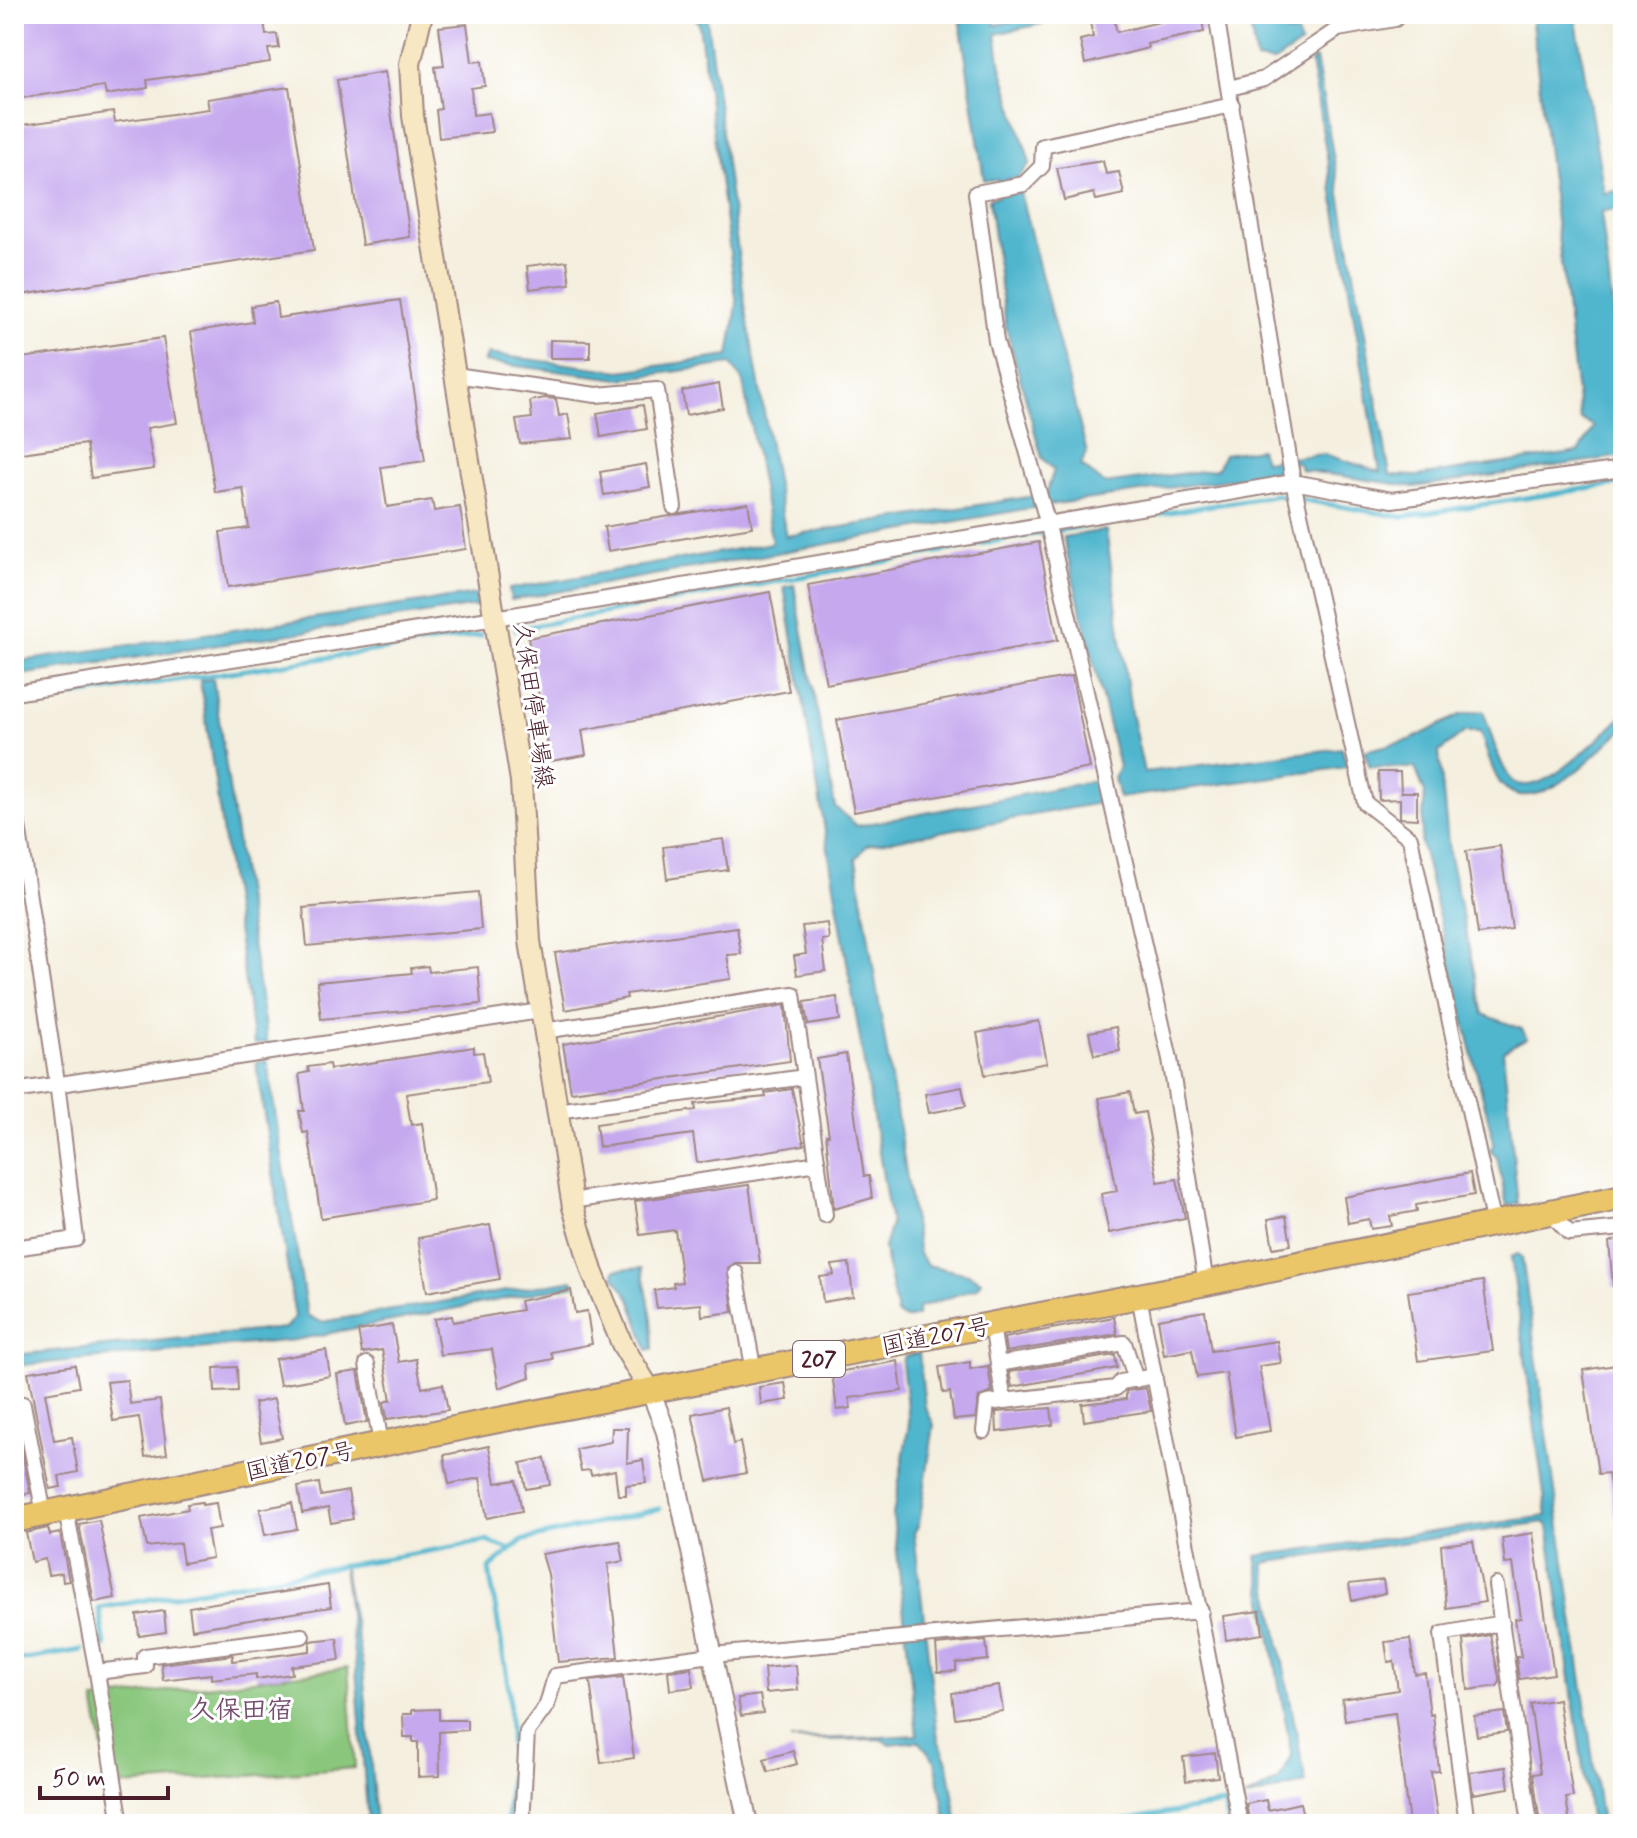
<svg xmlns="http://www.w3.org/2000/svg" width="1637" height="1838" viewBox="0 0 1637 1838" font-family="Mynerve,'Klee One',sans-serif">
<style>
.green{fill:#8ac77d;stroke:#6a7354;stroke-width:2}
.water{fill:#4fb6ce;stroke:#4c6a7c;stroke-width:2}
.lines{fill:none;stroke-linecap:round;stroke-linejoin:round}
.stream{stroke:#4fb6ce;stroke-width:5}
.building{fill:#c5a8ee}
.minor-casing{stroke:#9f8784;stroke-width:18}
.tertiary-casing{stroke:#9f8784;stroke-width:22}
.secondary-casing{stroke:#9f8784;stroke-width:24}
.trunk-casing{stroke:#9f8784;stroke-width:28}
.minor{stroke:#fff;stroke-width:14}
.tertiary{stroke:#fff;stroke-width:18}
.secondary{stroke:#f7e8c3;stroke-width:20}
.trunk{stroke:#ebc669;stroke-width:24}
.labels{text-anchor:middle;stroke-width:6;stroke-linejoin:round;paint-order:stroke}
.shield{fill:#fff;stroke:#80626b;stroke-width:2}
.shield-label{font-size:22px;font-weight:bold;fill:#4a1f2b}
.street-label{font-size:24px;fill:#4a1f2b;stroke:#fff}
.neighbourhood-label{font-size:26px;font-weight:bold;fill:#754f6f;stroke:#fff}
</style>
<rect width="100%" height="100%" fill="#fff"/>
<filter id="ink" filterUnits="userSpaceOnUse"><feTurbulence type="fractalNoise" baseFrequency=".0125" numOctaves="2"/><feDisplacementMap in="SourceGraphic" scale="16" xChannelSelector="R" yChannelSelector="G"/><feConvolveMatrix kernelMatrix="1 2 1 2 8 2 1 2 1" color-interpolation-filters="sRGB"/></filter>
<filter id="wash" filterUnits="userSpaceOnUse"><feTurbulence type="fractalNoise" baseFrequency=".006" numOctaves="4" result="noise"/><feDisplacementMap in="SourceGraphic" scale="32" xChannelSelector="R" yChannelSelector="G"/><feGaussianBlur stdDeviation="1.8" result="paint"/><feColorMatrix in="noise" values="0 0 0 0 0 0 0 0 0 0 0 0 0 0 0 0 0 1.4 0 .05"/><feComposite in="paint" operator="in"/></filter>
<g filter="url(#wash)">
<rect width="100%" height="100%" fill="#f4efde"/>
<path class="green" d="M348,1668L355,1768L110,1786L94,1700Z"/>
<path class="water" d="M693,14H703L707,20L745,305L786,536L1046,494L1054,470L1042,458L1006,327L989,199L1000,195L998,180H984L959,14H992L995,25L1044,14H1084L996,34L1001,67L1030,163L1018,178L1007,179L1009,193L1020,192L1087,453L1081,465L1104,484L1217,469L1224,454L1260,449L1264,461L1324,454L1380,472L1311,62L1316,59L1390,475L1417,476L1579,452L1594,426L1580,419L1531,14H1575L1604,193L1623,190V208L1601,212L1623,397V415L1615,423L1623,432V456L1415,487L1301,470L1299,463L1281,465V472L1049,505L511,600L509,589L772,543L743,382L731,364L620,379L484,362L488,354L621,371L729,356L737,305L699,24Z
M1248,14H1268L1285,32L1297,34L1301,44L1274,62L1256,60Z
M1106,530L1131,713L1144,772L1342,748L1347,767L1119,798L1114,778L1119,767L1063,537Z
M794,585L835,807L857,826L1099,780L1105,802L867,845L856,859L919,1254L927,1265L968,1274L981,1281L977,1288L918,1308L917,1316L906,1319L897,1314L884,1247L891,1224L784,587Z
M476,594L477,606L14,676V662Z
M213,679L267,1043L254,1044L200,680Z
M1483,711C1491,731 1496,757 1508,775C1531,813 1603,733 1623,716V729C1597,751 1536,823 1501,784C1491,772 1486,747 1480,732H1465L1439,752L1449,853L1483,1014L1522,1029L1527,1038L1503,1051L1518,1204L1507,1206L1497,1157L1490,1151L1494,1143L1421,843L1425,793L1415,768L1370,767L1364,751L1410,740L1460,715Z
M267,1060L307,1315L321,1322L573,1280L575,1285L295,1340L14,1366V1355L285,1328L295,1317L256,1062Z
M1518,1254L1522,1257L1602,1824H1591L1548,1526L1544,1522L1264,1563L1306,1783L1244,1799L1278,1781L1292,1757L1256,1556L1547,1516L1511,1257Z
M642,1268L652,1318L653,1350H648L630,1298L614,1276L615,1270Z
M919,1353L925,1407L934,1425L919,1524L914,1533L938,1740L947,1759L958,1824H947L935,1761L919,1741L889,1744L880,1739L790,1740L881,1737L917,1735L893,1515L909,1424L902,1362L905,1356Z
M343,1565L363,1668L376,1824H368L356,1669Z"/>
<g class="lines">
<path class="stream" d="M516,629L1035,534L1276,495L1402,517L1623,483
M14,704L481,635
M105,1646L99,1608L487,1541L511,1550
M14,1661L82,1650
M507,1824L511,1765L509,1690L489,1569L521,1541L659,1509
M1103,1824L1224,1804L1229,1824"/>
</g>
<g id="blocks">
<path class="building" d="M14,14H263L266,35L277,34L279,48L268,49L270,62L147,80L148,88L106,95L104,86L14,99Z
M1166,14H1201L1204,32L1147,44L1148,48L1085,64L1080,40L1093,37L1090,22L1113,17L1117,32L1168,20Z
M467,24L472,62L482,61L485,86L471,88L473,115L489,113L492,132L439,138L436,110L441,109L435,67L444,66L439,27Z
M385,72L410,237L362,245L337,80Z
M289,87L314,250L14,296V126L113,112L115,122L209,109L207,99Z
M1103,161L1106,174L1119,172L1124,194L1096,200L1094,193L1064,200L1057,168Z
M567,261L570,284L530,289L527,266Z
M400,300L425,461L381,467L387,507L432,500L434,511L460,507L466,549L228,587L220,532L249,528L243,488L215,492L191,332L253,322L251,306L276,302L278,318Z
M163,338L177,423L147,428L154,469L91,478L86,444L14,454V359Z
M550,340L590,341V358H550Z
M719,384L723,408L686,415L682,391Z
M545,398L556,399L559,416L568,414L572,439L520,444L516,420L532,418L530,401Z
M643,405L647,429L601,437L597,413Z
M646,464L650,487L604,495L600,472Z
M748,503L752,527L608,551L604,527Z
M1039,542L1058,640L826,684L808,585Z
M770,592L789,691L582,730L586,755L551,761L528,638Z
M1072,676L1090,768L854,812L837,720Z
M1378,772H1400L1401,792H1417V819L1400,818V799L1379,800Z
M723,839L728,870L667,879L663,847Z
M1500,846L1512,929L1478,934L1466,851Z
M478,892L481,929L307,946L303,908Z
M827,923L829,939L822,940L826,971L797,975L794,956L806,954L802,926Z
M737,927L741,954L727,955L731,979L626,994L627,998L565,1010L555,953Z
M428,966L429,972L478,967L481,1004L321,1019L317,982L412,973L411,968Z
M837,997L840,1020L808,1025L804,1002Z
M785,1005L790,1061L571,1092L563,1044Z
M1039,1021L1047,1063L985,1075L977,1033Z
M1116,1027L1120,1051L1094,1055L1089,1032Z
M474,1047V1053L483,1052L488,1082L406,1094L411,1125L422,1123L433,1200L321,1218L308,1132L303,1133L299,1111H304L299,1074L309,1072L308,1067L329,1064L330,1069Z
M846,1054L864,1176H869L872,1198L834,1209L826,1135H829L817,1059Z
M962,1087L966,1106L929,1113L925,1094Z
M792,1089L804,1145L697,1163L693,1134L599,1147L596,1124L696,1110L695,1104L766,1097L765,1093Z
M1130,1092L1134,1114L1145,1112L1158,1182L1177,1179L1185,1218L1109,1233L1101,1194L1117,1191L1099,1098Z
M1470,1173L1474,1195L1416,1205L1417,1211L1390,1216L1392,1226L1371,1229L1369,1219L1348,1223L1344,1197Z
M749,1185L760,1263H735L728,1268L733,1312L702,1316L701,1304L657,1308L654,1290L674,1287L673,1283L682,1282L675,1230L640,1235L635,1201Z
M1286,1216L1291,1245L1273,1248L1268,1219Z
M490,1225L500,1279L427,1292L418,1238Z
M1623,1238V1286L1613,1287L1609,1242Z
M849,1263L853,1297L823,1302L820,1277L834,1275L832,1265Z
M1483,1281L1493,1351L1418,1361L1408,1292Z
M571,1290L575,1313L587,1311L592,1344L551,1352L553,1359L528,1364L530,1377L499,1388L492,1349L440,1355L434,1319L452,1316L453,1322L522,1310L520,1301Z
M1205,1311L1211,1351L1277,1341L1281,1363L1259,1366L1270,1431L1236,1437L1226,1373L1197,1377L1192,1350L1164,1355L1158,1319Z
M1114,1317L1117,1334L1006,1352L1004,1338Z
M392,1325L399,1362L416,1359L422,1388L443,1384L448,1410L387,1419L384,1402L391,1400L382,1350L362,1353L358,1331Z
M326,1350L330,1376L280,1385L275,1359Z
M1115,1355L1117,1368L1012,1387L1009,1372Z
M898,1361L902,1391L849,1398L851,1408L837,1410L832,1373Z
M970,1362V1369L988,1366L992,1392L979,1397L975,1418L954,1420L950,1392L943,1393L939,1367Z
M1623,1364V1516H1615L1608,1473L1598,1474L1583,1370Z
M75,1365L79,1387L45,1393L54,1440L72,1437L78,1472L59,1476L61,1487L50,1489L28,1372Z
M237,1367L238,1391L215,1392L214,1368Z
M358,1371L367,1422L345,1426L337,1374Z
M127,1380L130,1404L160,1400L167,1454L145,1457L139,1417L113,1421L107,1382Z
M785,1383L788,1400L761,1404L759,1387Z
M1146,1388L1151,1411L1084,1421L1082,1404L1126,1399V1391Z
M274,1399L282,1438L261,1442L254,1403Z
M726,1407L733,1444L740,1442L746,1473L708,1481L692,1414Z
M1051,1408L1053,1425L997,1432L996,1412Z
M14,1410L30,1493L20,1495L14,1463Z
M612,1428H628L627,1463L643,1460L646,1483L626,1485V1495H618L615,1470L591,1475L590,1470L581,1471L576,1449L611,1442Z
M489,1446L496,1483L516,1480L522,1511L487,1518L480,1478L449,1484L444,1455Z
M545,1458L550,1485L526,1489L521,1463Z
M319,1483L321,1496L348,1491L353,1519L331,1523L328,1508L302,1513L298,1487Z
M202,1502V1505L216,1503L220,1528L207,1530L212,1558L183,1563L180,1543L147,1547L141,1518L188,1509L187,1504Z
M292,1503L297,1529L265,1535L260,1509Z
M99,1520L115,1598L94,1602L79,1524Z
M48,1528L50,1535L60,1533L69,1581L63,1582L62,1573L48,1575L45,1559L32,1562L26,1533Z
M1533,1533L1554,1674L1519,1679L1516,1657H1521L1515,1619L1521,1618L1513,1563L1505,1564L1502,1538Z
M620,1541L624,1561L608,1564L618,1657L558,1662L548,1574L542,1554Z
M1473,1541L1485,1602L1446,1608L1441,1545Z
M1383,1580L1385,1593L1352,1601L1349,1584Z
M328,1585L331,1607L192,1629L189,1607Z
M164,1611L166,1632L139,1636L137,1615Z
M1260,1611L1263,1634L1226,1640L1223,1616Z
M1490,1635L1500,1682L1497,1686L1468,1690L1463,1640Z
M337,1638L340,1660L291,1666L292,1674L256,1679V1674L211,1679V1674L163,1680L161,1664L233,1655V1661L310,1651V1641Z
M1410,1639L1415,1674L1425,1673L1430,1715L1433,1714L1439,1771L1431,1772L1438,1824H1409L1395,1713L1345,1720L1342,1699L1398,1690L1394,1661L1388,1662L1385,1642Z
M986,1640L988,1660L956,1663V1671L938,1672L936,1645Z
M796,1665L798,1690L766,1693L764,1668Z
M691,1668L694,1687L670,1690L668,1671Z
M623,1677L634,1758L601,1763L590,1681Z
M999,1686L1003,1711L955,1718L952,1693Z
M760,1695L763,1713L741,1716L738,1698Z
M1558,1699L1573,1797L1566,1798L1570,1824H1540L1533,1774L1540,1773L1530,1704Z
M439,1709V1720H467V1730L439,1732L440,1776L418,1777V1742H413V1737H404L403,1714H412V1710Z
M1504,1712L1507,1732L1477,1736L1474,1716Z
M793,1751L797,1764L768,1772L764,1759Z
M1215,1753L1218,1777L1186,1781L1183,1757Z
M1506,1767L1509,1788L1473,1794L1470,1772Z
M1266,1800L1268,1810L1300,1803L1305,1824H1250L1246,1804Z"/>
</g>
</g>
<g filter="url(#ink)">
<use href="#blocks" fill-opacity="0" stroke="#9f8784" stroke-width="2"/>
<g class="lines">
<g class="minor-casing">
<path id="minor" d="M1216,14L1293,482L1365,803L1410,838L1494,1225
M1230,88L1264,79L1338,29L1395,19
M455,375L596,395L657,390L674,507
M14,693L495,618L1293,482L1392,500L1623,469
M14,799L57,1082L76,1239L14,1248
M543,1031L793,994L825,1215
M14,1091L540,1011
M557,1111L805,1077
M572,1201L818,1163
M1551,1213L1569,1233L1623,1228
M736,1273L754,1372
M1206,1283L1170,1059L1047,521L996,341L976,193L1024,184L1042,166L1043,146L1232,105
M1139,1296L1240,1824
M992,1325L1004,1402
M367,1364L381,1444
M998,1364L1124,1343L1136,1380
M23,1404L44,1514
M984,1431L987,1403L1116,1388L1121,1382L1155,1376
M66,1510L97,1672L121,1824
M1496,1585L1530,1824
M97,1672L145,1666V1656L302,1636
M522,1824L527,1732L547,1705L555,1676L712,1655L1201,1611
M1467,1824L1442,1634L1502,1623"/>
</g>
<g class="tertiary-casing">
<path id="tertiary" d="M651,1392L666,1432L748,1824"/>
</g>
<g class="secondary-casing">
<path id="secondary" d="M422,14L410,64L413,116L521,781L530,941L573,1207L592,1271L622,1344L651,1392"/>
</g>
<g class="trunk-casing">
<path id="trunk" d="M14,1520L488,1422L1206,1283L1623,1197"/>
</g>
<use href="#minor" class="minor"/>
<use href="#tertiary" class="tertiary"/>
<use href="#secondary" class="secondary"/>
<use href="#trunk" class="trunk"/>
</g>
</g>
<g class="labels">
<rect class="shield" x="793" y="1341" width="52" height="36" rx="6"/>
<g class="shield-label">
<text x="819" y="1367">207</text>
</g>
<g class="street-label">
<text transform="translate(534 705) rotate(82)" y="8">久保田停車場線</text>
<text transform="translate(936 1336) rotate(-11)" y="8">国道207号</text>
<text transform="translate(300 1461) rotate(-12)" y="8">国道207号</text>
</g>
<g class="neighbourhood-label">
<text x="241" y="1718">久保田宿</text>
</g>
</g>
<rect width="1637" height="1838" fill="none" stroke="#fff" stroke-width="48"/>
<path d="M40 1786v12h128v-12" fill="none" stroke="#4a1f2b" stroke-width="4"/>
<text x="52" y="1786" font-size="24" fill="#4a1f2b" stroke="#ffffff" stroke-width="6" paint-order="stroke">50 m</text>
</svg>
